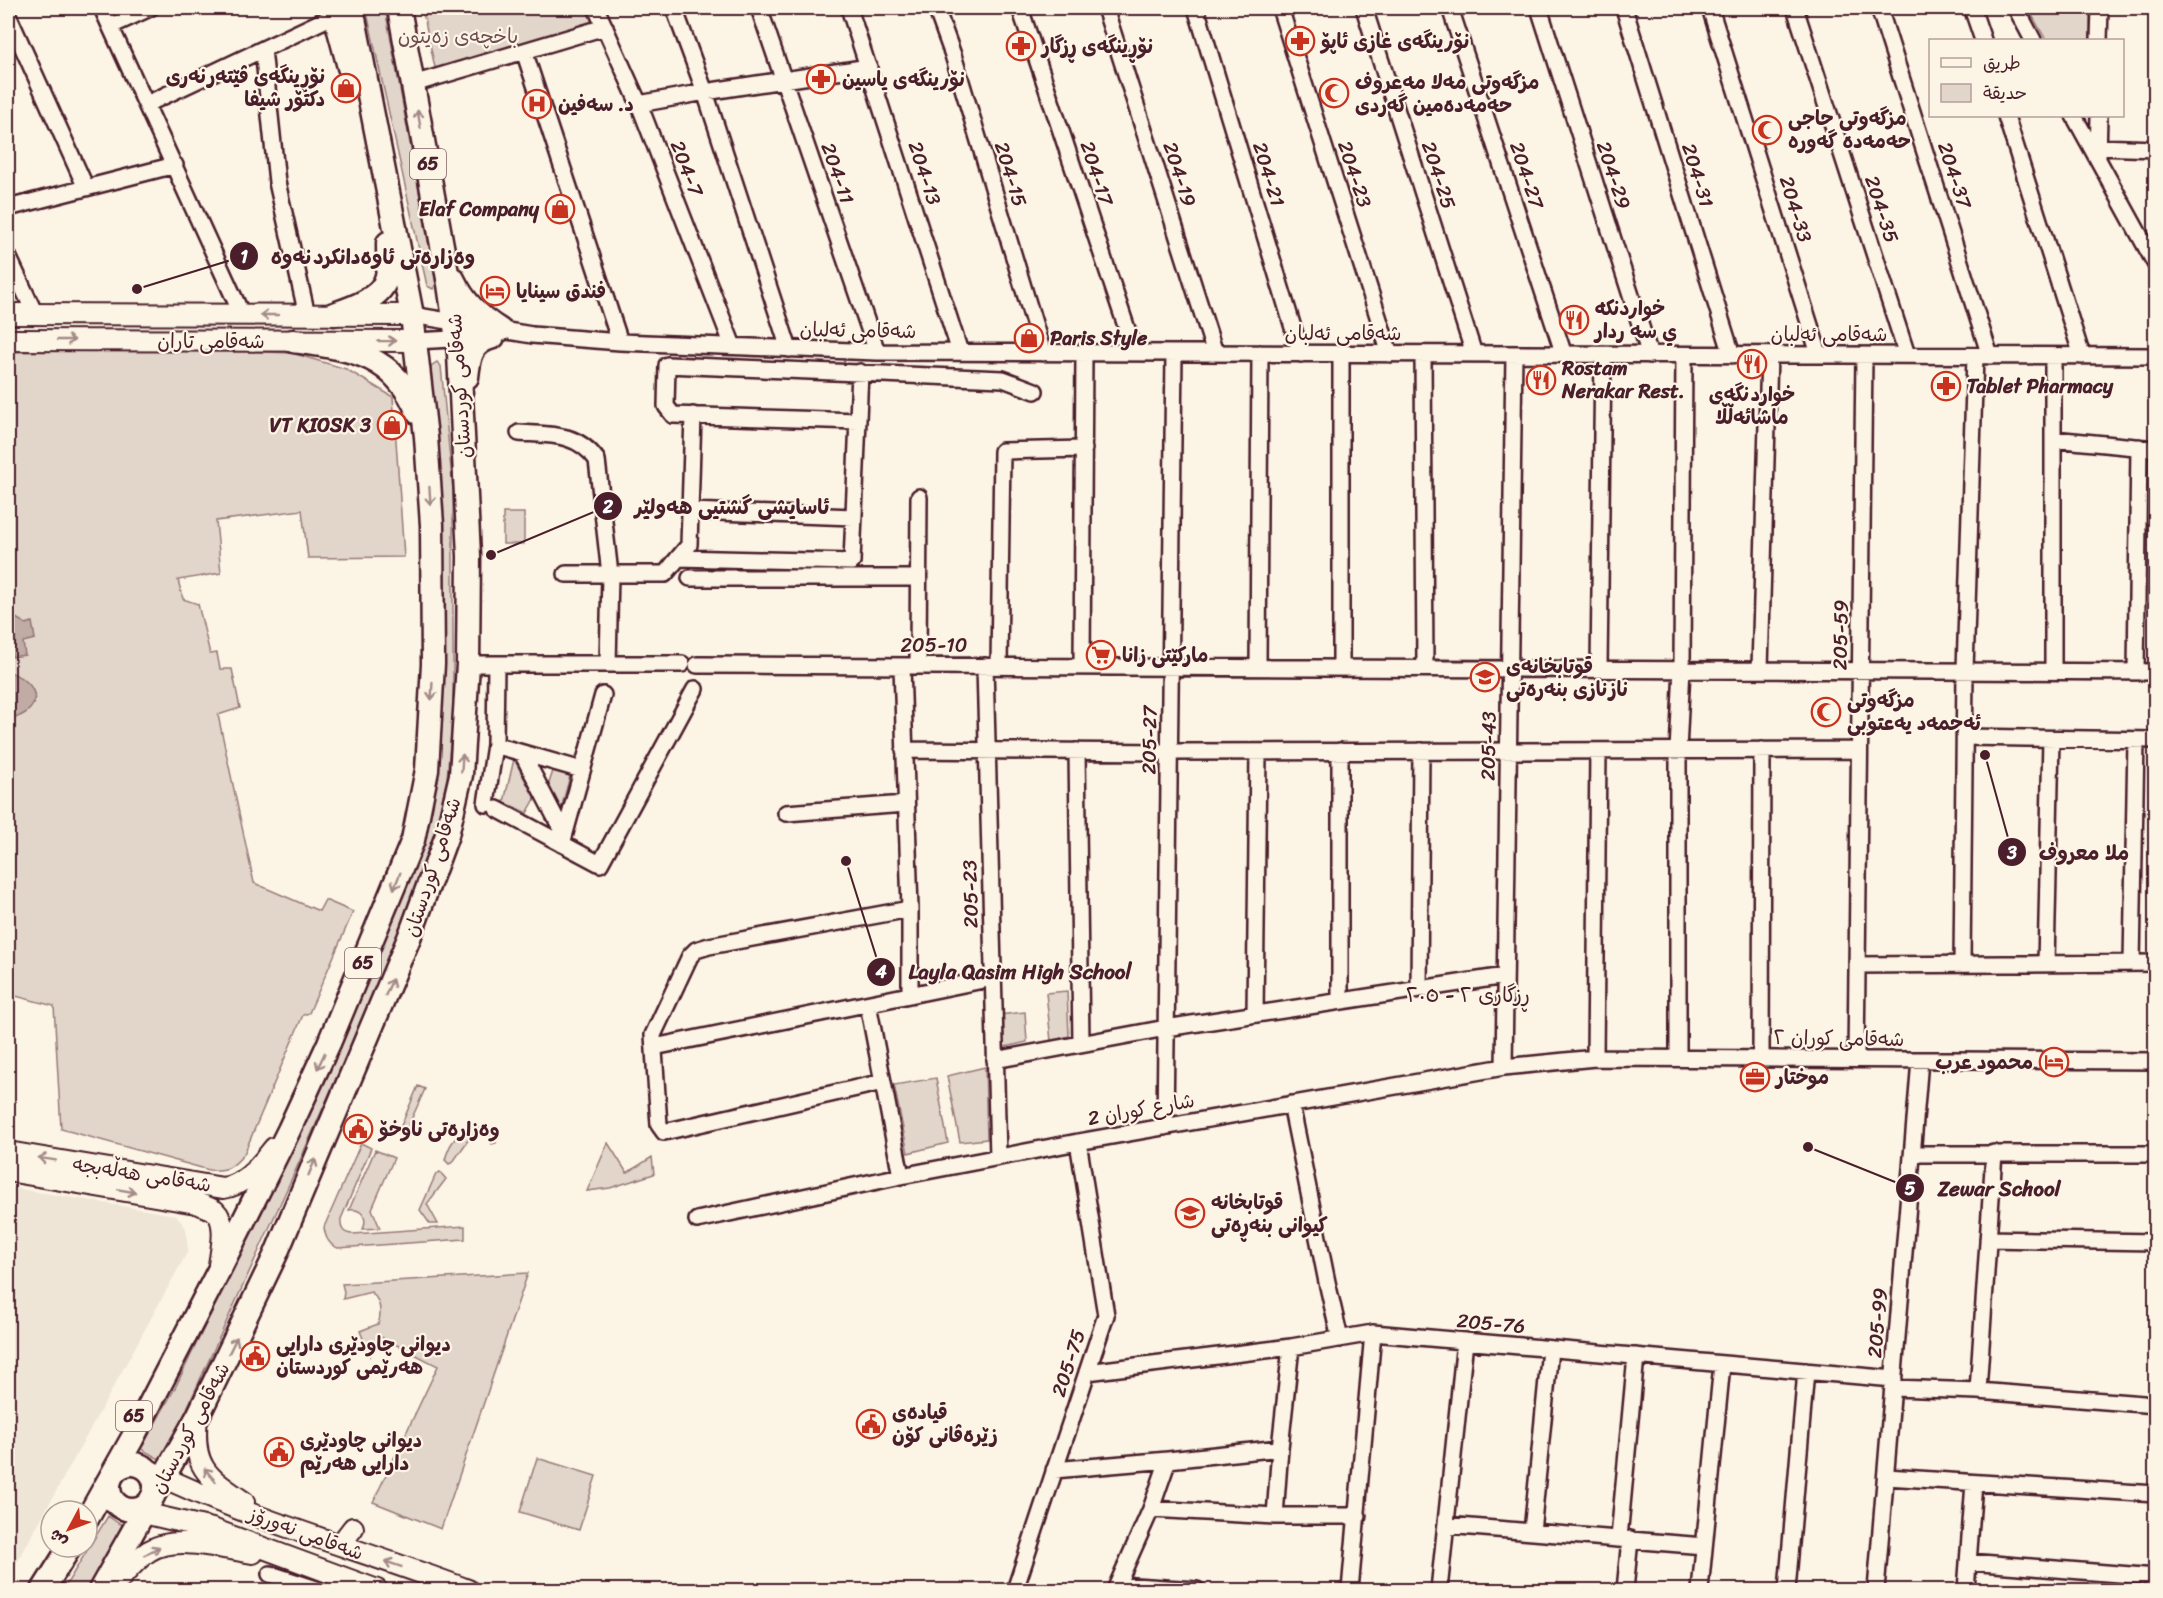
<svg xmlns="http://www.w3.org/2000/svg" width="2163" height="1598" viewBox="0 0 2163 1598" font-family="Sriracha,'Playpen Sans Arabic',sans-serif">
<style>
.built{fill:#eee5d7}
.green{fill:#e2d5ca;stroke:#967a7a;stroke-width:1.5}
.water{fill:#c0aca5;stroke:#917474;stroke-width:1.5}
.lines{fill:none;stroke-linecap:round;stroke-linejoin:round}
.minor-casing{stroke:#4a1f2b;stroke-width:20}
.major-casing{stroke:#4a1f2b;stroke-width:24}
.highway-casing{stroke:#4a1f2b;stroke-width:27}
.minor{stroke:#fcf5e5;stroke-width:15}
.major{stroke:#fcf5e5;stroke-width:20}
.highway{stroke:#fcf5e5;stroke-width:22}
.oneway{stroke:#a38a88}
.labels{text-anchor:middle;stroke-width:4.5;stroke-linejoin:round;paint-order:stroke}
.shield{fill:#fcf5e5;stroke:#7f5f63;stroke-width:1.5}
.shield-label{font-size:18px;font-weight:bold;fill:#4a1f2b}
.park-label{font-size:20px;fill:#704c53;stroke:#fcf5e5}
.poi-label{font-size:20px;font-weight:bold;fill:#4a1f2b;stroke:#fcf5e5;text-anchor:start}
.street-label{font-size:20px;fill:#4a1f2b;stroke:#fcf5e5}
.neighbourhood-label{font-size:21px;fill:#4a1f2b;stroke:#fcf5e5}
.leader{fill:none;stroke:#4a1f2b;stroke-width:2}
.callout-dot{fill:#4a1f2b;stroke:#fcf5e5;stroke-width:2}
.mark-label{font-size:18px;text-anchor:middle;font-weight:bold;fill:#fff}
.callout-label{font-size:21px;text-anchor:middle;font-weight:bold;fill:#4a1f2b;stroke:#fcf5e5;stroke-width:4.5;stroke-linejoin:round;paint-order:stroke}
</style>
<rect width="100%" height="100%" fill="#fcf5e5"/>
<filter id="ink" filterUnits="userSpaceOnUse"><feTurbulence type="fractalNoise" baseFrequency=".0167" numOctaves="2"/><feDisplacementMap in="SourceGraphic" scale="12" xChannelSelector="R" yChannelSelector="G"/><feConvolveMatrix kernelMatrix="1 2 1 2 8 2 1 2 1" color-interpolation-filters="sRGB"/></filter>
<g filter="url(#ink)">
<path class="built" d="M8,1187L176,1215L186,1228L188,1251L8,1579Z"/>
<path class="green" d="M366,8H385L436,284L433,289L427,286Z
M422,8H586L593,24L436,72Z
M2028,8H2090V40H2046Z
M196,349L292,353L346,369L393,397L404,557L308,558L302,510L216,521L221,573L178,580L183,599L198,604L210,654L217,653L220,669H232L240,708L218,715L254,883L319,911L325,900L353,912L309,1013L303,1015L244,1154C232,1168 228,1171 209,1170L61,1129L54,1006L8,994V352Z
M437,362L441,366L453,490V709L447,778L432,846L406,920L297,1167L163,1461L141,1449L175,1388L284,1162L417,843L437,493L431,366Z
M503,513H524V544H503Z
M514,759L535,799L527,813L504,802Z
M553,771L570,776L561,809L548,786Z
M1067,991L1069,1036L1051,1041L1046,993Z
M1025,1012L1027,1042L1000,1048L999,1015Z
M985,1067L987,1139L960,1142L947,1076Z
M936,1078L948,1143L908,1153L894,1085Z
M418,1086L425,1089L404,1136L398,1133Z
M471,1128C483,1128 489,1129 497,1138L496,1143L492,1144L489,1140L490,1136L486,1134L471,1136L453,1162L449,1164L445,1160C449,1144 456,1134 471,1128Z
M361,1143L371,1148L341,1219C340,1228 343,1234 353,1234L465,1226V1239L338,1248C329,1245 325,1237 324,1227Z
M608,1143L627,1173L652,1157L654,1174L610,1188L587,1191Z
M375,1150L394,1158L372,1209L380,1228L363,1229C368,1218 362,1208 349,1210Z
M440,1172L446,1179L427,1204L438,1224H430L420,1210L436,1174Z
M528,1273L441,1529L373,1502L438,1366L379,1336L370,1356L360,1331L378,1324C382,1312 381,1301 371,1292L343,1299L344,1292L342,1284Z
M537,1458L596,1476L579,1530L520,1512Z
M108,1516L118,1523L130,1526L87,1590H63Z"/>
<path class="water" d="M16,618L26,624L32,622L35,639L23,642L25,655L12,657L10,646L15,644L14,637L8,634V621Z
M8,670C15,676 26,678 31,687C42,704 24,719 8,718Z"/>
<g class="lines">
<g class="minor-casing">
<path id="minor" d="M102,8L242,315
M596,8L639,104L733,346
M674,8L705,92L789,349
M759,8L877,352
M849,8L960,352
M936,8L953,55L1043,353
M1020,8L1135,353
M1105,8L1215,353
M1196,8L1301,354
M1280,8L1390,354
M1364,8L1474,354
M1450,8L1564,355
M1539,8L1650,355
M1624,8L1732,355
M1710,8L1819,354
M1795,8L1907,355
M1879,8L1990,356
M1972,8L1983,40
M2016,8L2033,40
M8,15L86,188
M111,26L150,8
M2099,40L2100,8
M263,49L277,182L307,315
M524,51L620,342
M413,84L605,27
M147,104L335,15
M639,104L705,92L869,67
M2006,116L2082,356
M2074,116L2156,265
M2098,147L2156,149
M2098,157L2099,116
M8,208L175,165
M8,256L35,314
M412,315L532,335L620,342L877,352L2156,356
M415,341L490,337
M1423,354L1425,667
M2053,356V671
M858,421L673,415L666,406L667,365L1003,379L1035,391
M519,433C550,435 577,432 597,460L610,574L608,664
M2053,439L2156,449
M690,511L854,517
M678,558L852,562L860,372
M566,574H665L689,545L693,415
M690,578H918
M468,664H682
M697,665L2156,672
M902,666L910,909V995
M918,666L919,497
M985,666L998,1157
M999,666L1002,451L1084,449
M1082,666L1084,353
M1258,667L1260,353
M1341,667V354
M1599,668L1603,355
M1760,669L1769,355
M2136,672L2139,447
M1965,737L2156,740
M495,745L582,770
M904,750L1169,752L1859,750
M1077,751L1081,1043
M522,753L564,834
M486,804L495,745L496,664
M497,809L600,864L695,689
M786,813L905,804
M562,844L603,695
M2132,963L2136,740
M1962,964L1965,670L1975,356
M2046,964L2051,739
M1857,965L2156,963
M1419,989L1421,751
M1340,1001V751
M868,1004L901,1176
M1255,1014L1258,752
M654,1047L993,978
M1678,1057V751L1682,668L1684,355
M1595,1058L1598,751
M1761,1058L1762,750
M1856,1059L1864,356
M995,1060L1166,1028L1505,976
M1504,1067L1514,354
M883,1082L664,1132L659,1125L653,1035L690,956L696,950L709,946L910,909
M1291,1104L1327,1282L1340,1339
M1165,1127L1174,353
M1913,1154H2156
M697,1220L901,1176L1078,1142L1504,1067L1595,1058L2156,1061
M1988,1239L2156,1242
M1087,1372L1291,1347L1373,1333L1894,1379
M1893,1388L1978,1391L2156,1405
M1978,1391L1994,1153
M1054,1470L1168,1460L1280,1448
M1886,1477L2156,1494
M1151,1509L1275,1516H1358
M1275,1516L1280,1448L1291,1347
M1446,1525L1704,1546
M1532,1532L1550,1349
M1619,1538L1636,1356
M1969,1562L2156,1577
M270,1574L319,1590
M1118,1585L1197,1590
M1015,1590L1106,1315L1078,1142
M1115,1590L1151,1509L1168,1460
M1350,1590L1373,1333
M1439,1590L1465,1341
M1625,1590L1630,1539
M1700,1590L1722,1364
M1787,1590L1806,1371
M1876,1590L1920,1060
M1966,1590L1974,1483"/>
</g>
<g class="major-casing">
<path id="major" d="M8,314L412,315
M8,340L415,341
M8,1152L223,1188C246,1185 260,1165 274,1148
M8,1171L196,1203C202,1205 210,1208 215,1211C228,1223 221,1250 219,1265
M197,1417C192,1466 205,1476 244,1502
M146,1469C249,1520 361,1549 468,1590
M135,1511L212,1529L377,1590
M340,1545L353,1528
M109,1590C122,1578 133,1561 149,1551C176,1534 223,1549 253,1553"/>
</g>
<g class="highway-casing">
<path id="highway" d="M333,8L349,67
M453,279C464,302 478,316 500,330
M334,314C352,308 383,298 387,276C389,266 388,254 388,243
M293,341C349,349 394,353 418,413
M467,377C469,358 471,342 493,337
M109 1487a23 23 0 1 1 46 0a23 23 0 1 1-46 0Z
M87,1519L132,1439L218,1272L289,1130L329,1043L413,840L427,770L433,664L432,525L426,437L412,315L352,8
M43,1590L70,1547
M100,1590L198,1416L276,1254L409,938L447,835L461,775L468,664L469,556L459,354L449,284L399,8"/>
</g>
<use href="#minor" class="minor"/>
<use href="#major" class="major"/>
<use href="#highway" class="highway"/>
</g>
<defs><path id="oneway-shaft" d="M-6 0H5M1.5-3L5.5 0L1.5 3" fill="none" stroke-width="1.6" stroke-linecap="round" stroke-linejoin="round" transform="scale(1.5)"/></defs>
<g class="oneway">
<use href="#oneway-shaft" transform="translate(419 119) rotate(-100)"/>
<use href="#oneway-shaft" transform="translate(269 315) rotate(180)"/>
<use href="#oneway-shaft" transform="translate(66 340)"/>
<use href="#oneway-shaft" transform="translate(387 341) rotate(-1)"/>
<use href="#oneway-shaft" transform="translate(430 496) rotate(86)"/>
<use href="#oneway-shaft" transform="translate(432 691) rotate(93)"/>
<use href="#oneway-shaft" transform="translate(462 763) rotate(-86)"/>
<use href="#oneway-shaft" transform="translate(397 881) rotate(112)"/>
<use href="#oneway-shaft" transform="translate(389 987) rotate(-67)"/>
<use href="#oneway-shaft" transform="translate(321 1061) rotate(115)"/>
<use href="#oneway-shaft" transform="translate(47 1159) rotate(-171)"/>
<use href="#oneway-shaft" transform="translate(312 1167) rotate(-67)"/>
<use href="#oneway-shaft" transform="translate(127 1191) rotate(10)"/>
<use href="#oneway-shaft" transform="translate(233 1345) rotate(-64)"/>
<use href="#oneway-shaft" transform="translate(210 1475) rotate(-130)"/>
<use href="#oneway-shaft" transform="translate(152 1551) rotate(-29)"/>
<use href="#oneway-shaft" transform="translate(393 1564) rotate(-161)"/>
</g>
</g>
<defs>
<g id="pharmacy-ring" transform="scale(1.5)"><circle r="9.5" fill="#fcf5e5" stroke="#c8321e" stroke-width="1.5"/><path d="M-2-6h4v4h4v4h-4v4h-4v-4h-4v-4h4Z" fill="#c8321e"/></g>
<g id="shop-ring" transform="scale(1.5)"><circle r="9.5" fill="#fcf5e5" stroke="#c8321e" stroke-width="1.5"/><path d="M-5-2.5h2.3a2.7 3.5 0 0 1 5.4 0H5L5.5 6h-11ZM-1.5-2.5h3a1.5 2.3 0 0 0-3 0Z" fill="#c8321e"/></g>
<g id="mosque-ring" transform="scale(1.5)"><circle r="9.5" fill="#fcf5e5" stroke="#c8321e" stroke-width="1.5"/><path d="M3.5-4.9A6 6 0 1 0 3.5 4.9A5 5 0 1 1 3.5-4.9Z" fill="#c8321e"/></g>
<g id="hospital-ring" transform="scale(1.5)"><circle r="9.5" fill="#fcf5e5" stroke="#c8321e" stroke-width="1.5"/><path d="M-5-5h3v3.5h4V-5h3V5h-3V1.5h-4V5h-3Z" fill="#c8321e"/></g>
<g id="hotel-ring" transform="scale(1.5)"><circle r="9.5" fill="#fcf5e5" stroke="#c8321e" stroke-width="1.5"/><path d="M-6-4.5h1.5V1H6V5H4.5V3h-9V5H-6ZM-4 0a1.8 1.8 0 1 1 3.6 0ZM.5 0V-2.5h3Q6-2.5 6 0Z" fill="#c8321e"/></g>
<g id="restaurant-ring" transform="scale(1.5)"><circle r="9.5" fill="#fcf5e5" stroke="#c8321e" stroke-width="1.5"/><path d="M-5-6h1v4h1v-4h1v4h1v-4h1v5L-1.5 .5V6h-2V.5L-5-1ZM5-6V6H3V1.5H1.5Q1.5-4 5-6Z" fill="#c8321e"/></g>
<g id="supermarket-ring" transform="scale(1.5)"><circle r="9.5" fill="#fcf5e5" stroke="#c8321e" stroke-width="1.5"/><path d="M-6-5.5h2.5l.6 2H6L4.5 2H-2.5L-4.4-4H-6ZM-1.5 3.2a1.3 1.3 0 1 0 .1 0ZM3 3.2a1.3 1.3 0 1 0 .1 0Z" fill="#c8321e"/></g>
<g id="school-ring" transform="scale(1.5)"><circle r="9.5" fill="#fcf5e5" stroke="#c8321e" stroke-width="1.5"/><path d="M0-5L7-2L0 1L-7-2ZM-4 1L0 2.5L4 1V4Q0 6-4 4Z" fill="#c8321e"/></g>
<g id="office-ring" transform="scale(1.5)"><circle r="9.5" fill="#fcf5e5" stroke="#c8321e" stroke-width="1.5"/><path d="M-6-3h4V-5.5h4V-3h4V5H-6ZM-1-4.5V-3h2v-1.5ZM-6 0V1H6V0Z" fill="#c8321e"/></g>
<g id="civic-ring" transform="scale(1.5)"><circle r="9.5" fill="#fcf5e5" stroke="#c8321e" stroke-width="1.5"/><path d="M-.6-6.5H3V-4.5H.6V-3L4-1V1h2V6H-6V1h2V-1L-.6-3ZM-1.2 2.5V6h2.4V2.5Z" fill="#c8321e"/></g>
</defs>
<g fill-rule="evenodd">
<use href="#pharmacy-ring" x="1300" y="41"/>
<use href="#pharmacy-ring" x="1021" y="46"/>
<use href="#pharmacy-ring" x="821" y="79"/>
<use href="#shop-ring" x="346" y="88"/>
<use href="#mosque-ring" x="1334" y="93"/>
<use href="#hospital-ring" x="537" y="104"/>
<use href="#mosque-ring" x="1767" y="130"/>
<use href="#shop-ring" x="560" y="209"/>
<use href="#hotel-ring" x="495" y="291"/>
<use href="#restaurant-ring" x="1574" y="320"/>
<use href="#shop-ring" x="1029" y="338"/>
<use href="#restaurant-ring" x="1752" y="364"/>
<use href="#restaurant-ring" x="1541" y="380"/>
<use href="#pharmacy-ring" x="1946" y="386"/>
<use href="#shop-ring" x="392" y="425"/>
<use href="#supermarket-ring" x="1101" y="655"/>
<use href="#school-ring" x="1485" y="677"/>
<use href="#mosque-ring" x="1826" y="712"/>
<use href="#hotel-ring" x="2054" y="1062"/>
<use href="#office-ring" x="1755" y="1077"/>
<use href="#civic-ring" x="358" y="1129"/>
<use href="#school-ring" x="1190" y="1213"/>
<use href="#civic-ring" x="255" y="1356"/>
<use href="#civic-ring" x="871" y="1424"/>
<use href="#civic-ring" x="279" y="1452"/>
</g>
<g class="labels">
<g class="shield">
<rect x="410" y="149" width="36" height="30" rx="4.5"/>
<rect x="345" y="948" width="36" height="30" rx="4.5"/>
<rect x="116" y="1401" width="36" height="30" rx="4.5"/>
</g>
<g class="shield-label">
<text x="428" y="170">65</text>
<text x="363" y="969">65</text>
<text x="134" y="1422">65</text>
</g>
<g class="park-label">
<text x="458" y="43">باخچەی زەیتون</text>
</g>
<g class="poi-label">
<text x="1321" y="48">نۆرینگەی غازی ئاپۆ</text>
<text x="1042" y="53">نۆڕینگەی ڕزگار</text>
<text x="325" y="83" text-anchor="end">نۆڕینگەی ڤێتەرنەری<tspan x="325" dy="23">دکتۆر شیفا</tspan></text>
<text x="842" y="86">نۆرینگەی یاسین</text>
<text x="1355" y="89">مزگەوتی مەلا مەعروف<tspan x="1355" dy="23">حەمەدەمین گەردی</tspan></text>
<text x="558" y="111">د. سەفین</text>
<text x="1788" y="125">مزگه‌وتی حاجی<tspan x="1788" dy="23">حه‌مه‌ده‌ گه‌وره</tspan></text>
<text x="539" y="216" text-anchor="end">Elaf Company</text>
<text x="516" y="298">فندق سينايا</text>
<text x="1595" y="315">خواردنكه<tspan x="1595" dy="23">ي سه ردار</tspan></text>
<text x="1050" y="345">Paris Style</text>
<text x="1562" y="375">Rostam<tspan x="1562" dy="23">Nerakar Rest.</tspan></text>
<text x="1967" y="393">Tablet Pharmacy</text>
<text x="1752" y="401" text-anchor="middle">خواردنگەی<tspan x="1752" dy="23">ماشائەڵڵا</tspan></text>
<text x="371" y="432" text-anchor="end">VT KIOSK 3</text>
<text x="1122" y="662">مارکێتی زانا</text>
<text x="1506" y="673">قوتابخانەی<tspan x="1506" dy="23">نازنازی بنەرەتی</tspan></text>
<text x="1847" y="707">مزگەوتی<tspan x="1847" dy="23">ئەحمەد یەعتوبی</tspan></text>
<text x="2033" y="1069" text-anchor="end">محمود عرب</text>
<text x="1776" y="1084">موختار</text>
<text x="379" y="1136">وەزارەتی ناوخۆ</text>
<text x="1211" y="1209">قوتابخانە<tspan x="1211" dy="23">کیوانی بنەڕەتی</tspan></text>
<text x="276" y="1351">دیوانی چاودێری دارایی<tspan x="276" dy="23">هەرێمی کوردستان</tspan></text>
<text x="892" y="1419">قیادەی<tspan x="892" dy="23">زێرەڤانی کۆن</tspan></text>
<text x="300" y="1447">دیوانی چاودێری<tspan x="300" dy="23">دارایی هەرێم</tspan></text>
</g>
<g class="street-label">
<text transform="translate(687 168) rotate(69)" y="7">204-7</text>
<text transform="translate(838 173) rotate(71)" y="7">204-11</text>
<text transform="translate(925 173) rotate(72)" y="7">204-13</text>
<text transform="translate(1097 173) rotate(72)" y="7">204-17</text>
<text transform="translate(1011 174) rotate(73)" y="7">204-15</text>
<text transform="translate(1180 174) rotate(72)" y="7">204-19</text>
<text transform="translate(1269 174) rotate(73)" y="7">204-21</text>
<text transform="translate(1355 174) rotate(72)" y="7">204-23</text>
<text transform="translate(1439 175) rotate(72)" y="7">204-25</text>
<text transform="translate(1527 175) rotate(72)" y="7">204-27</text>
<text transform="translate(1614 175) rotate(72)" y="7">204-29</text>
<text transform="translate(1698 175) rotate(73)" y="7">204-31</text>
<text transform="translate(1955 175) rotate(72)" y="7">204-37</text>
<text transform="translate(1796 209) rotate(73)" y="7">204-33</text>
<text transform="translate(1882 209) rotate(72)" y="7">204-35</text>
<text transform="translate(858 330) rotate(1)" y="7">شەقامی ئەلبان</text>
<text x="1343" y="340">شەقامی ئەلبان</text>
<text x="1829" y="341">شەقامی ئەلبان</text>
<text x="211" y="348">شەقامی تاران</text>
<text transform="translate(459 386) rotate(-94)" y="7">شەقامی کوردستان</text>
<text transform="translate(1840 635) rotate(-89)" y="7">205-59</text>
<text x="934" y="652">205-10</text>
<text transform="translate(1149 740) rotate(-89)" y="7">205-27</text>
<text transform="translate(1488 746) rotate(-89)" y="7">205-43</text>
<text transform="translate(432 867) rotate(-72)" y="7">شەقامی کوردستان</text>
<text transform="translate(970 894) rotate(-91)" y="7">205-23</text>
<text transform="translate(1839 1038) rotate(1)" y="7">شەقامی کوران ٢</text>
<text transform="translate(1141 1109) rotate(-10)" y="7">شارع كوران 2</text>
<text transform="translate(142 1174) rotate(9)" y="7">شەقامی هەڵەبجە</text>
<text transform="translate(1491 1323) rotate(5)" y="7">205-76</text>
<text transform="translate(1877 1323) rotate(-85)" y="7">205-99</text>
<text transform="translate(1068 1363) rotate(-72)" y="7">205-75</text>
<text transform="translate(190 1428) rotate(-62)" y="7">شەقامی کوردستان</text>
<text transform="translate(306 1533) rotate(20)" y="7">شەقامی نەورۆز</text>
</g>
<g class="neighbourhood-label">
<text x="1468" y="1002">ڕزگاری ٢ - ٢٠٥</text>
</g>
</g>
<path class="leader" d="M137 289L244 256M491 555L608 506M1985 755L2012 852M846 861L881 972M1808 1147L1910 1188"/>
<g class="callout-dot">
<circle cx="137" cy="289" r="6"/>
<circle cx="491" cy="555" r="6"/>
<circle cx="1985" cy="755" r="6"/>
<circle cx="846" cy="861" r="6"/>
<circle cx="1808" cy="1147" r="6"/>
<circle cx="244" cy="256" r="15"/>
<circle cx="608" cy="506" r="15"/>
<circle cx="2012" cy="852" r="15"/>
<circle cx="881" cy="972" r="15"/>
<circle cx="1910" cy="1188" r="15"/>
</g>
<g class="mark-label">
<text x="244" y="263">1</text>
<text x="608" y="513">2</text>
<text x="2012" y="859">3</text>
<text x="881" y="978">4</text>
<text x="1910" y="1195">5</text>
</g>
<g class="callout-label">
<text x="373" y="264">وەزارەتی ئاوەدانکردنەوە</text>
<text x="732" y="514">ئاسایشی گشتیی هەولێر</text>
<text x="2084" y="860">ملا معروف</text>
<text x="1020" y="979">Layla Qasim High School</text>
<text x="1999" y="1196">Zewar School</text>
</g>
<rect width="2163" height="1598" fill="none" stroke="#fcf5e5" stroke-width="30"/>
<rect x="15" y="15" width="2133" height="1568" fill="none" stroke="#4a1f2b" stroke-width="2" filter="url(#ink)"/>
<rect x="1929" y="39" width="195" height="78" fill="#fcf5e5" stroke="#b59f9b" stroke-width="1.5"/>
<rect x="1941" y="58" width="30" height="9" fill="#fcf5e5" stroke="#b59f9b" stroke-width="1.5"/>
<text x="1983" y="69" font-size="18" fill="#4a1f2b">طريق</text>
<rect x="1941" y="84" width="30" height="18" fill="#e2d5ca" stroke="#b59f9b" stroke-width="1.5"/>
<text x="1983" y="99" font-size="18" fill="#4a1f2b">حديقة</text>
<g transform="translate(69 1529) rotate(229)"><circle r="28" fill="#fcf5e5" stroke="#b59f9b" stroke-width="1.5"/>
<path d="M0-4.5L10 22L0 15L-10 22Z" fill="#c8321e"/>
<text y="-9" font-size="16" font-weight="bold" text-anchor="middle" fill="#4a1f2b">ش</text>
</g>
</svg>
